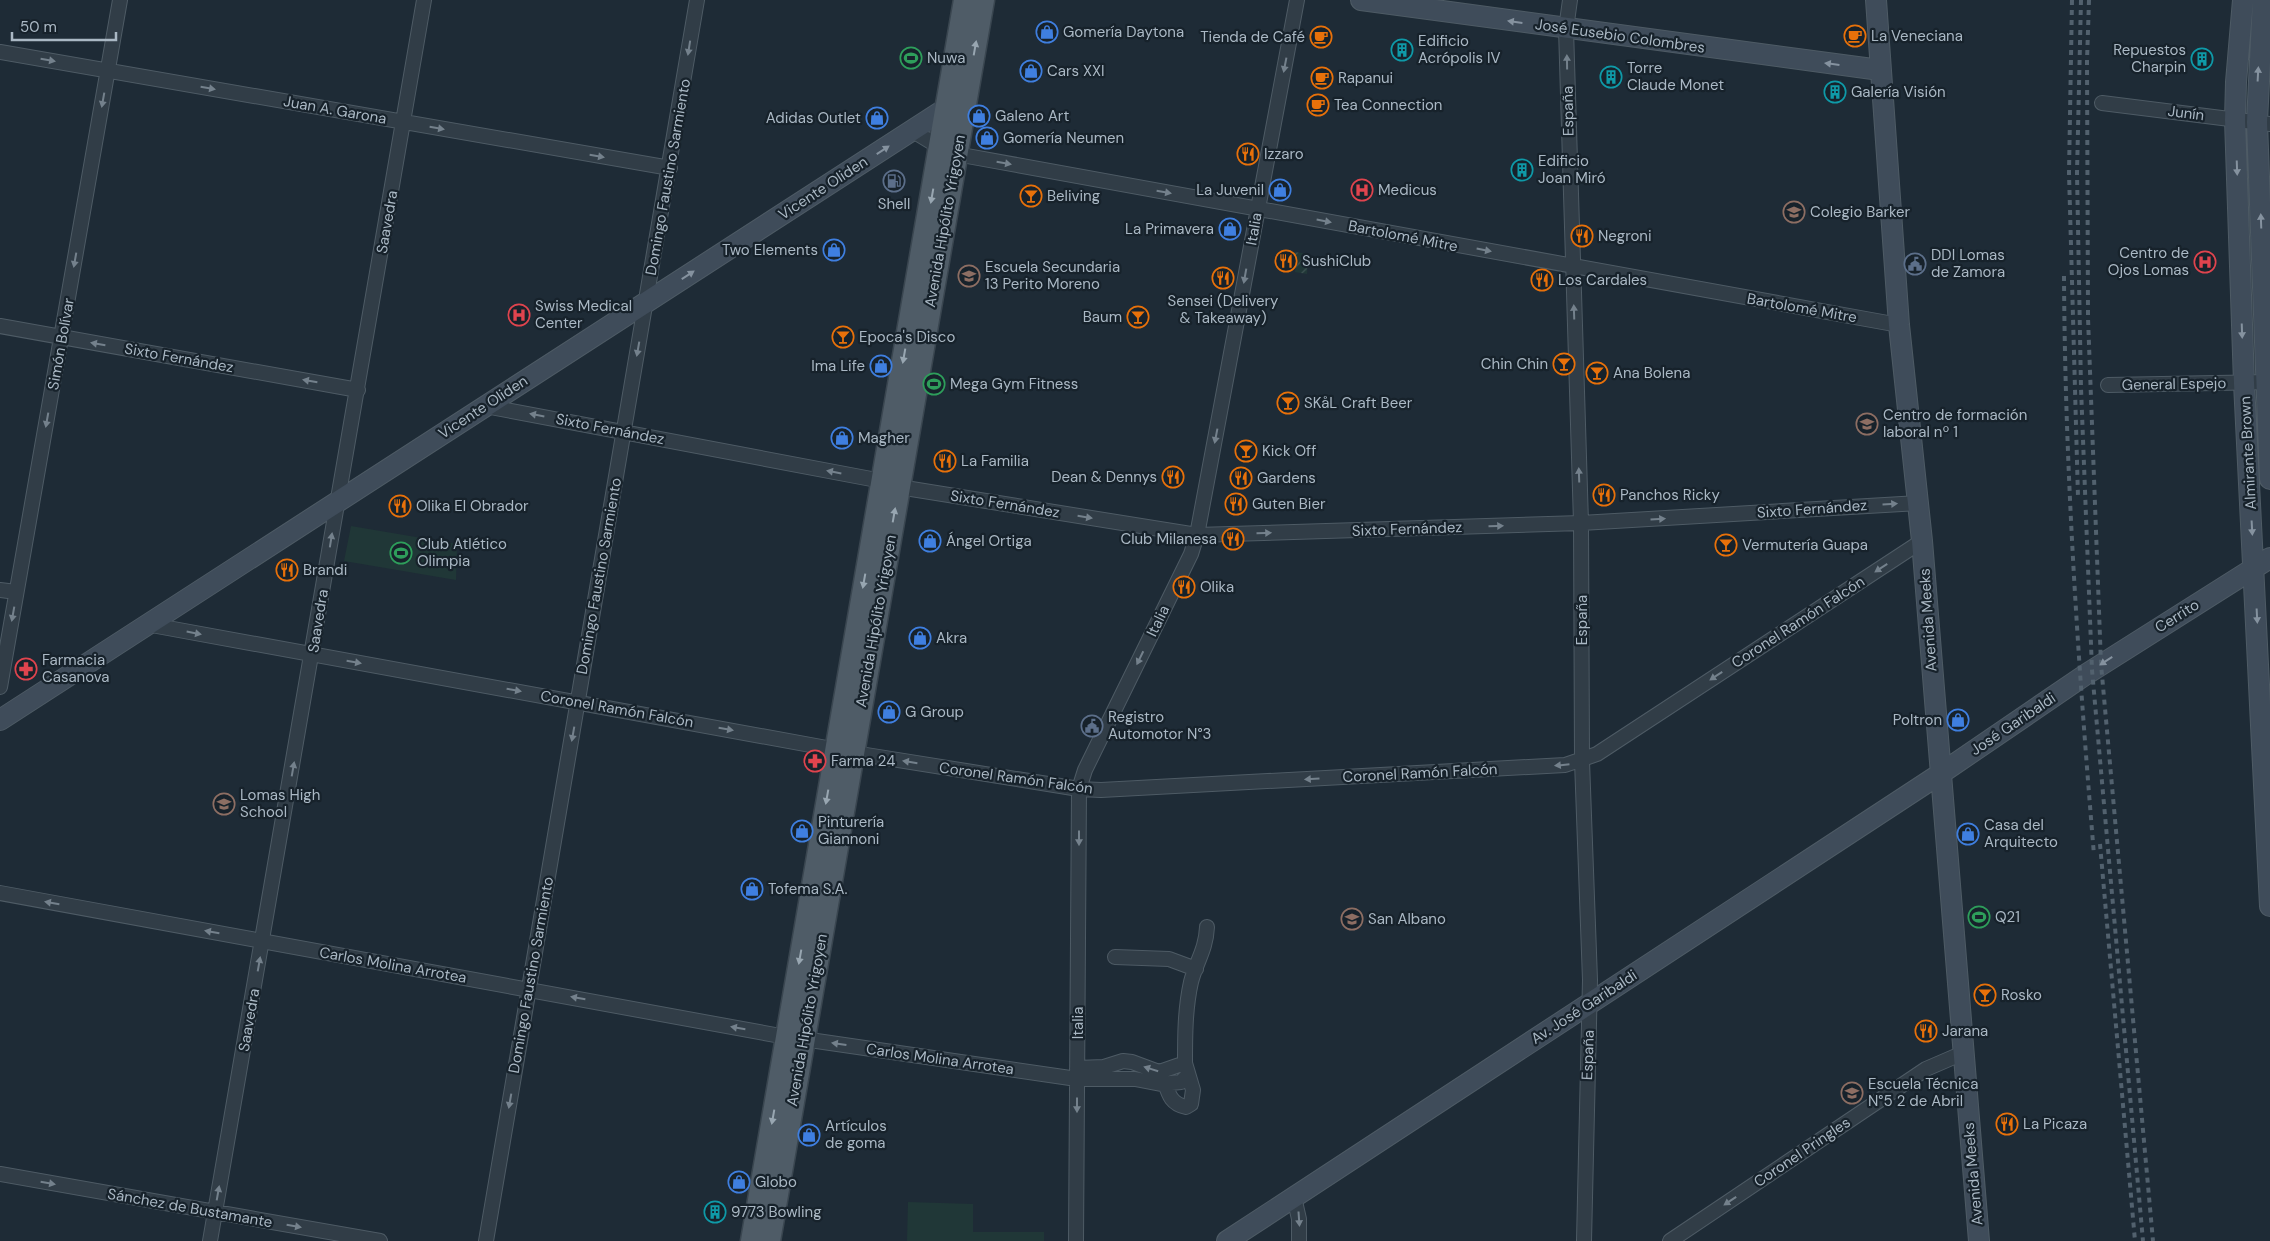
<svg xmlns="http://www.w3.org/2000/svg" width="2270" height="1241" viewBox="0 0 2270 1241" font-family="'DM Sans',sans-serif">
<style>
.grass{fill:#203737}
.garden{fill:url(#garden-furrows)}
.lines{fill:none;stroke-linecap:round;stroke-linejoin:round}
.street-casing{stroke:#4e5b65;stroke-width:16}
.secondary-casing{stroke:#4e5b65;stroke-width:22}
.primary-casing{stroke:#3a4650;stroke-width:25}
.street{stroke:#313d47;stroke-width:14}
.secondary{stroke:#3f4c5a;stroke-width:20}
.primary{stroke:#4f5c67;stroke-width:22}
.rail{stroke:#52616e;stroke-width:4;stroke-dasharray:5 5;stroke-linecap:butt}
.oneway{fill:#85929f}
.oneway2{fill:#74818c}
.oneway3{fill:#98a6b1}
.labels{text-anchor:middle;stroke-width:4.5;stroke-linejoin:round;paint-order:stroke}
.poi-label{font-size:15px;fill:#aab8c4;stroke:#17222b;text-anchor:start}
.street-label{font-size:15px;fill:#aab8c4;stroke:#17222b}
</style>
<defs>
<pattern id="garden-furrows" width="10" height="10" patternUnits="userSpaceOnUse" patternTransform="scale(1.25)"><rect width="10" height="10" fill="#203737"/><path d="M-1 1l2-2M0 10L10 0M9 11l2-2" fill="none" stroke="#3e5252"/></pattern>
</defs>
<rect width="100%" height="100%" fill="#1e2b36"/>
<path class="grass" d="M351,526L457,544L456,580L344,561Z
M908,1202L973,1204V1232H1044V1241H907Z"/>
<path class="garden" d="M1288,251L1308,254L1307,274L1295,272L1297,259L1287,257Z"/>
<g class="lines">
<g class="street-casing">
<path id="street" d="M1570,0L1566,29L1581,523L1582,761L1590,980L1584,1241
M0,52L670,168
M2102,103L2270,124
M913,131L941,148L956,154L1899,325
M0,326L358,390
M2108,385L2270,382
M485,406L882,481
M899,487L1197,535L1581,523L1919,503
M0,590L16,592
M146,624L854,753L1079,789L1101,790L1565,765L1597,754L1922,541
M0,687L120,0
M0,893L786,1037
M1115,957L1169,959L1196,969
M803,1039L1077,1079H1135L1161,1084L1181,1082L1187,1076
M1185,1063C1185,1036 1185,1009 1191,982C1196,962 1206,950 1207,927
M1077,1068L1104,1067L1123,1061L1132,1062L1159,1072L1185,1063L1193,1090L1191,1104L1186,1107C1172,1104 1169,1096 1165,1083
M0,1174L380,1241
M1294,1197L1299,1219V1241
M210,1241L424,0
M486,1241L697,0
M1076,1241L1079,789L1085,770L1191,554L1197,535L1297,0
M1670,1241L1926,1069L1963,1053"/>
</g>
<g class="secondary-casing">
<path id="secondary" d="M1361,0L1880,70
M1876,0L1899,325L1922,541L1979,1241
M2243,0L2236,82L2235,120L2244,383L2270,906
M2263,0L2257,122L2270,479
M0,720L956,102
M1227,1241L1940,774L2085,675L2270,558"/>
</g>
<g class="primary-casing">
<path id="primary" d="M752,1241L965,0
M769,1241L983,0"/>
</g>
<use href="#street" class="street"/>
<use href="#secondary" class="secondary"/>
<use href="#primary" class="primary"/>
<path class="rail" d="M2072,0L2069,173L2078,497
M2081,0L2077,173L2081,388L2092,670L2143,1241
M2089,0L2087,61L2088,318L2101,664L2153,1241
M2064,276C2065,469 2078,662 2094,855
M2100,844L2135,1241"/>
</g>
<defs><path id="oneway-solid" d="M-6-.8H1V-3.2L6.5 0L1 3.2V.8H-6Z" transform="scale(1.25)"/></defs>
<g class="oneway">
<use href="#oneway-solid" transform="translate(1515 22) rotate(-172)"/>
<use href="#oneway-solid" transform="translate(1832 64) rotate(-173)"/>
<use href="#oneway-solid" transform="translate(2258 74) rotate(-87)"/>
<use href="#oneway-solid" transform="translate(883 150) rotate(-33)"/>
<use href="#oneway-solid" transform="translate(2237 168) rotate(88)"/>
<use href="#oneway-solid" transform="translate(2261 221) rotate(-92)"/>
<use href="#oneway-solid" transform="translate(688 275) rotate(-33)"/>
<use href="#oneway-solid" transform="translate(2242 331) rotate(88)"/>
<use href="#oneway-solid" transform="translate(2252 528) rotate(87)"/>
<use href="#oneway-solid" transform="translate(2257 616) rotate(87)"/>
<use href="#oneway-solid" transform="translate(2106 661) rotate(147)"/>
</g>
<g class="oneway2">
<use href="#oneway-solid" transform="translate(689 48) rotate(99)"/>
<use href="#oneway-solid" transform="translate(48 60) rotate(10)"/>
<use href="#oneway-solid" transform="translate(1567 62) rotate(-91)"/>
<use href="#oneway-solid" transform="translate(1285 65) rotate(101)"/>
<use href="#oneway-solid" transform="translate(208 88) rotate(10)"/>
<use href="#oneway-solid" transform="translate(103 100) rotate(100)"/>
<use href="#oneway-solid" transform="translate(437 128) rotate(10)"/>
<use href="#oneway-solid" transform="translate(597 156) rotate(10)"/>
<use href="#oneway-solid" transform="translate(1004 163) rotate(10)"/>
<use href="#oneway-solid" transform="translate(1164 192) rotate(10)"/>
<use href="#oneway-solid" transform="translate(1324 221) rotate(11)"/>
<use href="#oneway-solid" transform="translate(1484 250) rotate(11)"/>
<use href="#oneway-solid" transform="translate(75 260) rotate(100)"/>
<use href="#oneway-solid" transform="translate(1245 276) rotate(100)"/>
<use href="#oneway-solid" transform="translate(1574 312) rotate(-92)"/>
<use href="#oneway-solid" transform="translate(98 344) rotate(-170)"/>
<use href="#oneway-solid" transform="translate(638 349) rotate(100)"/>
<use href="#oneway-solid" transform="translate(310 381) rotate(-170)"/>
<use href="#oneway-solid" transform="translate(537 415) rotate(-169)"/>
<use href="#oneway-solid" transform="translate(47 420) rotate(100)"/>
<use href="#oneway-solid" transform="translate(1216 436) rotate(101)"/>
<use href="#oneway-solid" transform="translate(834 472) rotate(-169)"/>
<use href="#oneway-solid" transform="translate(1579 475) rotate(-92)"/>
<use href="#oneway-solid" transform="translate(1890 504) rotate(-4)"/>
<use href="#oneway-solid" transform="translate(1085 517) rotate(9)"/>
<use href="#oneway-solid" transform="translate(1658 519) rotate(-4)"/>
<use href="#oneway-solid" transform="translate(1496 526) rotate(-2)"/>
<use href="#oneway-solid" transform="translate(1264 533) rotate(-2)"/>
<use href="#oneway-solid" transform="translate(331 540) rotate(-81)"/>
<use href="#oneway-solid" transform="translate(1881 568) rotate(147)"/>
<use href="#oneway-solid" transform="translate(13 614) rotate(100)"/>
<use href="#oneway-solid" transform="translate(194 633) rotate(11)"/>
<use href="#oneway-solid" transform="translate(1140 658) rotate(116)"/>
<use href="#oneway-solid" transform="translate(354 662) rotate(10)"/>
<use href="#oneway-solid" transform="translate(1716 676) rotate(147)"/>
<use href="#oneway-solid" transform="translate(514 690) rotate(10)"/>
<use href="#oneway-solid" transform="translate(726 729) rotate(10)"/>
<use href="#oneway-solid" transform="translate(573 734) rotate(100)"/>
<use href="#oneway-solid" transform="translate(910 762) rotate(-171)"/>
<use href="#oneway-solid" transform="translate(1562 765) rotate(174)"/>
<use href="#oneway-solid" transform="translate(293 769) rotate(-80)"/>
<use href="#oneway-solid" transform="translate(1312 779) rotate(177)"/>
<use href="#oneway-solid" transform="translate(1079 838) rotate(90)"/>
<use href="#oneway-solid" transform="translate(52 903) rotate(-170)"/>
<use href="#oneway-solid" transform="translate(212 932) rotate(-170)"/>
<use href="#oneway-solid" transform="translate(259 964) rotate(-80)"/>
<use href="#oneway-solid" transform="translate(578 998) rotate(-170)"/>
<use href="#oneway-solid" transform="translate(738 1028) rotate(-170)"/>
<use href="#oneway-solid" transform="translate(839 1044) rotate(-172)"/>
<use href="#oneway-solid" transform="translate(1151 1069) rotate(-163)"/>
<use href="#oneway-solid" transform="translate(510 1101) rotate(100)"/>
<use href="#oneway-solid" transform="translate(1077 1105) rotate(90)"/>
<use href="#oneway-solid" transform="translate(48 1183) rotate(10)"/>
<use href="#oneway-solid" transform="translate(218 1193) rotate(-80)"/>
<use href="#oneway-solid" transform="translate(1730 1201) rotate(146)"/>
<use href="#oneway-solid" transform="translate(1299 1219) rotate(86)"/>
<use href="#oneway-solid" transform="translate(294 1226) rotate(10)"/>
</g>
<g class="oneway3">
<use href="#oneway-solid" transform="translate(975 48) rotate(-80)"/>
<use href="#oneway-solid" transform="translate(932 196) rotate(100)"/>
<use href="#oneway-solid" transform="translate(904 356) rotate(100)"/>
<use href="#oneway-solid" transform="translate(894 515) rotate(-80)"/>
<use href="#oneway-solid" transform="translate(864 581) rotate(100)"/>
<use href="#oneway-solid" transform="translate(827 797) rotate(100)"/>
<use href="#oneway-solid" transform="translate(800 957) rotate(100)"/>
<use href="#oneway-solid" transform="translate(773 1117) rotate(100)"/>
</g>
<defs>
<g id="shop-ring" transform="scale(1.125)"><circle r="9.5" fill="#17222b" stroke="#3f7fe0" stroke-width="1.5"/><path d="M-5-2.5h2.3a2.7 3.5 0 0 1 5.4 0H5L5.5 6h-11ZM-1.5-2.5h3a1.5 2.3 0 0 0-3 0Z" fill="#3f7fe0"/></g>
<g id="cafe-ring" transform="scale(1.125)"><circle r="9.5" fill="#17222b" stroke="#e8710a" stroke-width="1.5"/><path d="M-5.5-4.5H6V0H3Q3 3.5 0 3.5H-2.5Q-5.5 3.5-5.5 0ZM3-3.2v2h1.7v-2ZM-6 4.5H4V6H-6Z" fill="#e8710a"/></g>
<g id="building-ring" transform="scale(1.125)"><circle r="9.5" fill="#17222b" stroke="#0f9aa8" stroke-width="1.5"/><path d="M-4-6H4V6H1V3H-1V6H-4ZM-2.5-4.3h1.7v1.8h-1.7ZM.8-4.3h1.7v1.8H.8ZM-2.5-1h1.7V.8h-1.7ZM.8-1h1.7V.8H.8Z" fill="#0f9aa8"/></g>
<g id="stadium-ring" transform="scale(1.125)"><circle r="9.5" fill="#17222b" stroke="#2e9e5b" stroke-width="1.5"/><path d="M0-5a6.5 5 0 1 0 0 10a6.5 5 0 1 0 0-10ZM-3.5-1.8h7v3.6h-7Z" fill="#2e9e5b"/></g>
<g id="restaurant-ring" transform="scale(1.125)"><circle r="9.5" fill="#17222b" stroke="#e8710a" stroke-width="1.5"/><path d="M-5-6h1v4h1v-4h1v4h1v-4h1v5L-1.5 .5V6h-2V.5L-5-1ZM5-6V6H3V1.5H1.5Q1.5-4 5-6Z" fill="#e8710a"/></g>
<g id="fuel-ring" transform="scale(1.125)"><circle r="9.5" fill="#17222b" stroke="#5c6f8a" stroke-width="1.5"/><path d="M-5.5-6h7V0h2V4h1.3V-2.5L3-4.5l.8-.8L6-3V5H2.5V1h-1V6h-7ZM-4.2-4.7v3.2H.2V-4.7Z" fill="#5c6f8a"/></g>
<g id="hospital-ring" transform="scale(1.125)"><circle r="9.5" fill="#17222b" stroke="#e0444e" stroke-width="1.5"/><path d="M-5-5h3v3.5h4V-5h3V5h-3V1.5h-4V5h-3Z" fill="#e0444e"/></g>
<g id="bar-ring" transform="scale(1.125)"><circle r="9.5" fill="#17222b" stroke="#e8710a" stroke-width="1.5"/><path d="M-6-5H6L.8 .8V4.5H3.5V6h-7V4.5H-.8V.8Z" fill="#e8710a"/></g>
<g id="school-ring" transform="scale(1.125)"><circle r="9.5" fill="#17222b" stroke="#8d6e63" stroke-width="1.5"/><path d="M0-5L7-2L0 1L-7-2ZM-4 1L0 2.5L4 1V4Q0 6-4 4Z" fill="#8d6e63"/></g>
<g id="civic-ring" transform="scale(1.125)"><circle r="9.5" fill="#17222b" stroke="#5c6f8a" stroke-width="1.5"/><path d="M-.6-6.5H3V-4.5H.6V-3L4-1V1h2V6H-6V1h2V-1L-.6-3ZM-1.2 2.5V6h2.4V2.5Z" fill="#5c6f8a"/></g>
<g id="pharmacy-ring" transform="scale(1.125)"><circle r="9.5" fill="#17222b" stroke="#e0444e" stroke-width="1.5"/><path d="M-2-6h4v4h4v4h-4v4h-4v-4h-4v-4h4Z" fill="#e0444e"/></g>
</defs>
<g fill-rule="evenodd">
<use href="#shop-ring" x="1047" y="32"/>
<use href="#cafe-ring" x="1855" y="36"/>
<use href="#cafe-ring" x="1321" y="37"/>
<use href="#building-ring" x="1402" y="50"/>
<use href="#stadium-ring" x="911" y="58"/>
<use href="#building-ring" x="2202" y="59"/>
<use href="#shop-ring" x="1031" y="71"/>
<use href="#building-ring" x="1611" y="77"/>
<use href="#cafe-ring" x="1322" y="78"/>
<use href="#building-ring" x="1835" y="92"/>
<use href="#cafe-ring" x="1318" y="105"/>
<use href="#shop-ring" x="979" y="116"/>
<use href="#shop-ring" x="877" y="118"/>
<use href="#shop-ring" x="987" y="138"/>
<use href="#restaurant-ring" x="1248" y="154"/>
<use href="#building-ring" x="1522" y="170"/>
<use href="#fuel-ring" x="894" y="181"/>
<use href="#shop-ring" x="1280" y="190"/>
<use href="#hospital-ring" x="1362" y="190"/>
<use href="#bar-ring" x="1031" y="196"/>
<use href="#school-ring" x="1794" y="212"/>
<use href="#shop-ring" x="1230" y="229"/>
<use href="#restaurant-ring" x="1582" y="236"/>
<use href="#shop-ring" x="834" y="250"/>
<use href="#restaurant-ring" x="1286" y="261"/>
<use href="#hospital-ring" x="2205" y="262"/>
<use href="#civic-ring" x="1915" y="264"/>
<use href="#school-ring" x="969" y="276"/>
<use href="#restaurant-ring" x="1223" y="278"/>
<use href="#restaurant-ring" x="1542" y="280"/>
<use href="#hospital-ring" x="519" y="315"/>
<use href="#bar-ring" x="1138" y="317"/>
<use href="#bar-ring" x="843" y="337"/>
<use href="#bar-ring" x="1564" y="364"/>
<use href="#shop-ring" x="881" y="366"/>
<use href="#bar-ring" x="1597" y="373"/>
<use href="#stadium-ring" x="934" y="384"/>
<use href="#bar-ring" x="1288" y="403"/>
<use href="#school-ring" x="1867" y="424"/>
<use href="#shop-ring" x="842" y="438"/>
<use href="#bar-ring" x="1246" y="451"/>
<use href="#restaurant-ring" x="945" y="461"/>
<use href="#restaurant-ring" x="1173" y="477"/>
<use href="#restaurant-ring" x="1241" y="478"/>
<use href="#restaurant-ring" x="1604" y="495"/>
<use href="#restaurant-ring" x="1236" y="504"/>
<use href="#restaurant-ring" x="400" y="506"/>
<use href="#restaurant-ring" x="1233" y="539"/>
<use href="#shop-ring" x="930" y="541"/>
<use href="#bar-ring" x="1726" y="545"/>
<use href="#stadium-ring" x="401" y="553"/>
<use href="#restaurant-ring" x="287" y="570"/>
<use href="#restaurant-ring" x="1184" y="587"/>
<use href="#shop-ring" x="920" y="638"/>
<use href="#pharmacy-ring" x="26" y="669"/>
<use href="#shop-ring" x="889" y="712"/>
<use href="#shop-ring" x="1958" y="720"/>
<use href="#civic-ring" x="1092" y="726"/>
<use href="#pharmacy-ring" x="815" y="761"/>
<use href="#school-ring" x="224" y="804"/>
<use href="#shop-ring" x="802" y="831"/>
<use href="#shop-ring" x="1968" y="834"/>
<use href="#shop-ring" x="752" y="889"/>
<use href="#stadium-ring" x="1979" y="917"/>
<use href="#school-ring" x="1352" y="919"/>
<use href="#bar-ring" x="1985" y="995"/>
<use href="#restaurant-ring" x="1926" y="1031"/>
<use href="#school-ring" x="1852" y="1093"/>
<use href="#restaurant-ring" x="2007" y="1124"/>
<use href="#shop-ring" x="809" y="1135"/>
<use href="#shop-ring" x="739" y="1182"/>
<use href="#building-ring" x="715" y="1212"/>
</g>
<g class="labels">
<g class="poi-label">
<text x="1063" y="37">Gomería Daytona</text>
<text x="1871" y="41">La Veneciana</text>
<text x="1305" y="42" text-anchor="end">Tienda de Café</text>
<text x="1418" y="46">Edificio<tspan x="1418" dy="17">Acrópolis IV</tspan></text>
<text x="2186" y="55" text-anchor="end">Repuestos<tspan x="2186" dy="17">Charpin</tspan></text>
<text x="927" y="63">Nuwa</text>
<text x="1627" y="73">Torre<tspan x="1627" dy="17">Claude Monet</tspan></text>
<text x="1047" y="76">Cars XXI</text>
<text x="1338" y="83">Rapanui</text>
<text x="1851" y="97">Galería Visión</text>
<text x="1334" y="110">Tea Connection</text>
<text x="995" y="121">Galeno Art</text>
<text x="861" y="123" text-anchor="end">Adidas Outlet</text>
<text x="1003" y="143">Gomería Neumen</text>
<text x="1264" y="159">Izzaro</text>
<text x="1538" y="166">Edificio<tspan x="1538" dy="17">Joan Miró</tspan></text>
<text x="1264" y="195" text-anchor="end">La Juvenil</text>
<text x="1378" y="195">Medicus</text>
<text x="1047" y="201">Beliving</text>
<text x="894" y="209" text-anchor="middle">Shell</text>
<text x="1810" y="217">Colegio Barker</text>
<text x="1214" y="234" text-anchor="end">La Primavera</text>
<text x="1598" y="241">Negroni</text>
<text x="818" y="255" text-anchor="end">Two Elements</text>
<text x="2189" y="258" text-anchor="end">Centro de<tspan x="2189" dy="17">Ojos Lomas</tspan></text>
<text x="1931" y="260">DDI Lomas<tspan x="1931" dy="17">de Zamora</tspan></text>
<text x="1302" y="266">SushiClub</text>
<text x="985" y="272">Escuela Secundaria<tspan x="985" dy="17">13 Perito Moreno</tspan></text>
<text x="1558" y="285">Los Cardales</text>
<text x="1223" y="306" text-anchor="middle">Sensei (Delivery<tspan x="1223" dy="17">&amp; Takeaway)</tspan></text>
<text x="535" y="311">Swiss Medical<tspan x="535" dy="17">Center</tspan></text>
<text x="1122" y="322" text-anchor="end">Baum</text>
<text x="859" y="342">Epoca's Disco</text>
<text x="1548" y="369" text-anchor="end">Chin Chin</text>
<text x="865" y="371" text-anchor="end">Ima Life</text>
<text x="1613" y="378">Ana Bolena</text>
<text x="950" y="389">Mega Gym Fitness</text>
<text x="1304" y="408">SKåL Craft Beer</text>
<text x="1883" y="420">Centro de formación<tspan x="1883" dy="17">laboral nº 1</tspan></text>
<text x="858" y="443">Magher</text>
<text x="1262" y="456">Kick Off</text>
<text x="961" y="466">La Familia</text>
<text x="1157" y="482" text-anchor="end">Dean &amp; Dennys</text>
<text x="1257" y="483">Gardens</text>
<text x="1620" y="500">Panchos Ricky</text>
<text x="1252" y="509">Guten Bier</text>
<text x="416" y="511">Olika El Obrador</text>
<text x="1217" y="544" text-anchor="end">Club Milanesa</text>
<text x="946" y="546">Ángel Ortiga</text>
<text x="417" y="549">Club Atlético<tspan x="417" dy="17">Olimpia</tspan></text>
<text x="1742" y="550">Vermutería Guapa</text>
<text x="303" y="575">Brandi</text>
<text x="1200" y="592">Olika</text>
<text x="936" y="643">Akra</text>
<text x="42" y="665">Farmacia<tspan x="42" dy="17">Casanova</tspan></text>
<text x="905" y="717">G Group</text>
<text x="1108" y="722">Registro<tspan x="1108" dy="17">Automotor N°3</tspan></text>
<text x="1942" y="725" text-anchor="end">Poltron</text>
<text x="831" y="766">Farma 24</text>
<text x="240" y="800">Lomas High<tspan x="240" dy="17">School</tspan></text>
<text x="818" y="827">Pinturería<tspan x="818" dy="17">Giannoni</tspan></text>
<text x="1984" y="830">Casa del<tspan x="1984" dy="17">Arquitecto</tspan></text>
<text x="768" y="894">Tofema S.A.</text>
<text x="1995" y="922">Q21</text>
<text x="1368" y="924">San Albano</text>
<text x="2001" y="1000">Rosko</text>
<text x="1942" y="1036">Jarana</text>
<text x="1868" y="1089">Escuela Técnica<tspan x="1868" dy="17">N°5 2 de Abril</tspan></text>
<text x="2023" y="1129">La Picaza</text>
<text x="825" y="1131">Artículos<tspan x="825" dy="17">de goma</tspan></text>
<text x="755" y="1187">Globo</text>
<text x="731" y="1217">9773 Bowling</text>
</g>
<g class="street-label">
<text transform="translate(1620 36) rotate(8)" y="5">José Eusebio Colombres</text>
<text transform="translate(335 110) rotate(10)" y="5">Juan A. Garona</text>
<text transform="translate(1568 111) rotate(-91)" y="5">España</text>
<text transform="translate(2186 113) rotate(7)" y="5">Junín</text>
<text transform="translate(668 177) rotate(-80)" y="5">Domingo Faustino Sarmiento</text>
<text transform="translate(823 188) rotate(-33)" y="5">Vicente Oliden</text>
<text transform="translate(945 221) rotate(-80)" y="5">Avenida Hipólito Yrigoyen</text>
<text transform="translate(387 222) rotate(-80)" y="5">Saavedra</text>
<text transform="translate(1254 229) rotate(-80)" y="5">Italia</text>
<text transform="translate(1403 236) rotate(11)" y="5">Bartolomé Mitre</text>
<text transform="translate(1802 308) rotate(10)" y="5">Bartolomé Mitre</text>
<text transform="translate(61 344) rotate(-80)" y="5">Simón Bolívar</text>
<text transform="translate(179 358) rotate(10)" y="5">Sixto Fernández</text>
<text transform="translate(2174 384) rotate(-1)" y="5">General Espejo</text>
<text transform="translate(483 407) rotate(-33)" y="5">Vicente Oliden</text>
<text transform="translate(610 429) rotate(11)" y="5">Sixto Fernández</text>
<text transform="translate(2248 453) rotate(-93)" y="5">Almirante Brown</text>
<text transform="translate(1005 504) rotate(9)" y="5">Sixto Fernández</text>
<text transform="translate(1812 509) rotate(-4)" y="5">Sixto Fernández</text>
<text transform="translate(1407 529) rotate(-2)" y="5">Sixto Fernández</text>
<text transform="translate(599 576) rotate(-80)" y="5">Domingo Faustino Sarmiento</text>
<text transform="translate(2177 616) rotate(-32)" y="5">Cerrito</text>
<text transform="translate(1582 620) rotate(-90)" y="5">España</text>
<text transform="translate(1928 620) rotate(-94)" y="5">Avenida Meeks</text>
<text transform="translate(318 621) rotate(-81)" y="5">Saavedra</text>
<text transform="translate(876 621) rotate(-80)" y="5">Avenida Hipólito Yrigoyen</text>
<text transform="translate(1158 621) rotate(-64)" y="5">Italia</text>
<text transform="translate(1798 622) rotate(-33)" y="5">Coronel Ramón Falcón</text>
<text transform="translate(617 709) rotate(10)" y="5">Coronel Ramón Falcón</text>
<text transform="translate(2013 724) rotate(-34)" y="5">José Garibaldi</text>
<text transform="translate(1420 773) rotate(-3)" y="5">Coronel Ramón Falcón</text>
<text transform="translate(1016 778) rotate(8)" y="5">Coronel Ramón Falcón</text>
<text transform="translate(393 965) rotate(10)" y="5">Carlos Molina Arrotea</text>
<text transform="translate(531 975) rotate(-80)" y="5">Domingo Faustino Sarmiento</text>
<text transform="translate(1584 1007) rotate(-33)" y="5">Av. José Garibaldi</text>
<text transform="translate(249 1020) rotate(-80)" y="5">Saavedra</text>
<text transform="translate(807 1020) rotate(-80)" y="5">Avenida Hipólito Yrigoyen</text>
<text transform="translate(1078 1023) rotate(-90)" y="5">Italia</text>
<text transform="translate(1588 1055) rotate(-88)" y="5">España</text>
<text transform="translate(940 1059) rotate(8)" y="5">Carlos Molina Arrotea</text>
<text transform="translate(1802 1152) rotate(-34)" y="5">Coronel Pringles</text>
<text transform="translate(1973 1174) rotate(-95)" y="5">Avenida Meeks</text>
<text transform="translate(190 1208) rotate(10)" y="5">Sánchez de Bustamante</text>
</g>
</g>
<path d="M12 32v8h104v-8" fill="none" stroke="#aab8c4" stroke-width="2.5"/>
<text x="20" y="32" font-size="15" fill="#aab8c4" stroke="#17222b" stroke-width="4" paint-order="stroke">50 m</text>
</svg>
